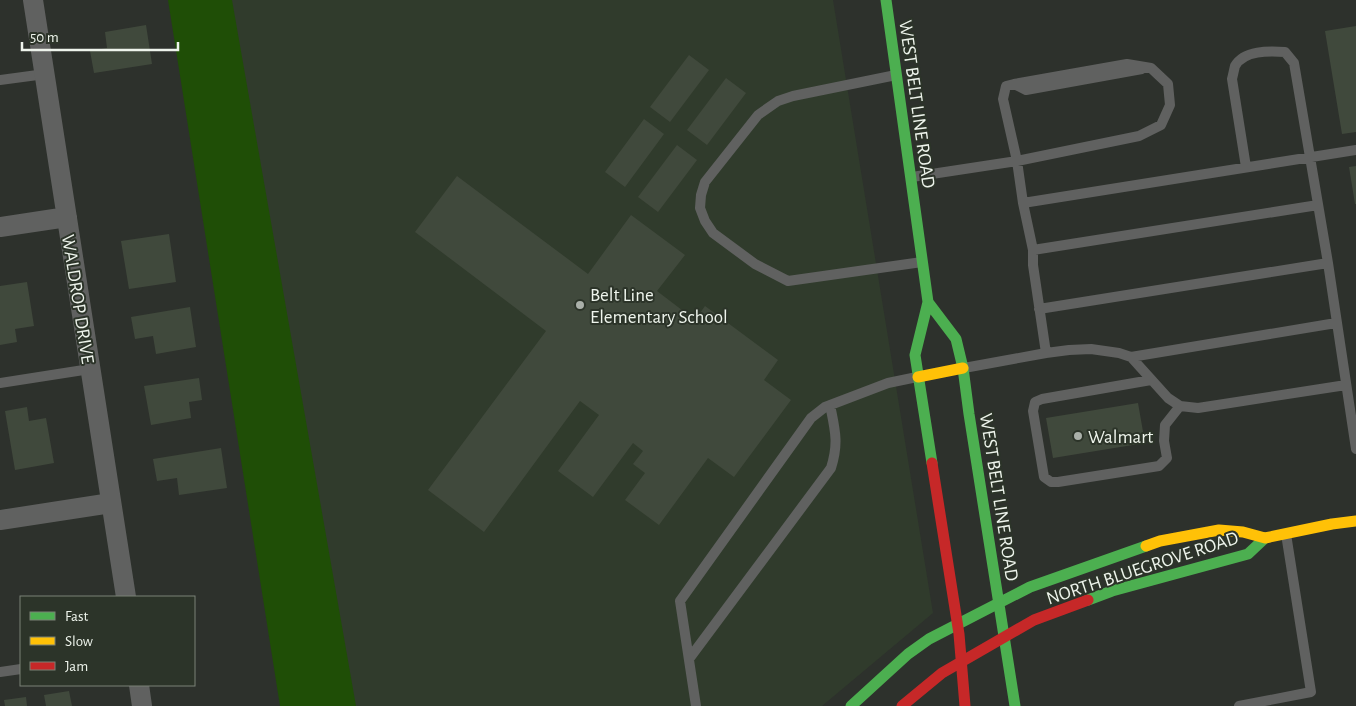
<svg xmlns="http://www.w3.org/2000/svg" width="1356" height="706" viewBox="0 0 1356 706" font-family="'Alegreya Sans',sans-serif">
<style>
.built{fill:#303b2c}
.green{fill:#1f4e06}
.building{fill:#40493c}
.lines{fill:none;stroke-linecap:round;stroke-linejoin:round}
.lane{stroke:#606160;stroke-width:10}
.street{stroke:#606160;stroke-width:20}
.fast{stroke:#4caf50;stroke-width:11}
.slow{stroke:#ffc107;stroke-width:11}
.jam{stroke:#c62828;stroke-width:11}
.poi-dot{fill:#aab0a9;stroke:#2c3429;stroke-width:2}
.labels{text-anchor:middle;stroke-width:4;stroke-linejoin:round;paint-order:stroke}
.street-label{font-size:19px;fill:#eef4ec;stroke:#2c3429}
.poi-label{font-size:19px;fill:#eef4ec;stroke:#2c3429;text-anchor:start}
</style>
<rect width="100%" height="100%" fill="#2d312c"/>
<path class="built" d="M205,0H833L933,613L822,706H317Z"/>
<path class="green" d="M168,0H232L356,706H280Z"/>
<path class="building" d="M146,25L152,64L94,73L90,51L107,48L105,32Z
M1356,26V132L1342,134L1325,31Z
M689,55L709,70L670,122L650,107Z
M726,78L746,93L707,145L687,130Z
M644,119L664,134L625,187L605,172Z
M677,145L697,160L658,212L638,197Z
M1356,166V204H1355L1349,167Z
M457,176L588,274L631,215L685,255L657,291L695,320L705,306L778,360L764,380L791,400L734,477L708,458L659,525L625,500L645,473L633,464L643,451L633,443L593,497L558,471L599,415L580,401L484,532L428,490L546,331L415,232Z
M169,234L176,282L129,289L121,241Z
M27,282L34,326L15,329L17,342L0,345V286Z
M190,307L196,347L156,354L153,336L135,339L131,317Z
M199,378L202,400L189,402L191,418L151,425L144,386Z
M1138,403L1145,443L1053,458L1046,418Z
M27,407L29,421L46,418L54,463L15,470L5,411Z
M221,448L227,488L179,495L177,478L157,481L153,459Z
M69,691L72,706H46L44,695Z
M26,697L27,706H5L4,700Z"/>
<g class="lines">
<path class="lane" d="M1127,64L1151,68L1168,84L1170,105L1161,125L1139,136L1017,161L1003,99L1006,86L1014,84Z
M896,75L793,96L778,101L758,115L705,182L701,195L700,208L705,221L713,233L755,264L788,281L922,262
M0,80L45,74
M1014,84L1026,90L1142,69
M1246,167L1232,79C1233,75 1234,70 1235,66C1244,50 1269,51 1285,52L1294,63L1328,263L1356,449
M912,177L1017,161L1023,203
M1033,250L1318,205
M1039,309L1328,263
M1046,353L1069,350L1091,349L1119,353L1131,357L1168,398L1180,406L1198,408L1346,385
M1131,357L1336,323
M964,368L1046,353L1033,265V250L1023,203L1356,150
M1151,380L1042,399L1035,402L1033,411L1044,477L1051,482H1058L1159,466L1167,458L1164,441L1165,425L1180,406
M0,383L90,369
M689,659L831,468C839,443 835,430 830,405
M0,672L21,669
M696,706L680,601L811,418L825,407L888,383L917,377
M1239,706L1311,692L1286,534"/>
<path class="street" d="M33,0L126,597
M0,227L67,217
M0,520L111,503
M139,685L142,706"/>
<path class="fast" d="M886,0L928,302L915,355L932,463
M928,302L956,339L963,368L969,414L1015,706
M1088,600L1112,591L1248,554L1265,538
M851,706L908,654L929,639L1030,587L1146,546"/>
<path class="slow" d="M918,377L963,368
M1146,546L1160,541L1219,530L1243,532L1265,538L1332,524L1356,521"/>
<path class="jam" d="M932,463L959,634L965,706
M902,706L942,673L1034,620L1088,600"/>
</g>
<g class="poi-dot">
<circle cx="580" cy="305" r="5"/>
<circle cx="1078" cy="436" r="5"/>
</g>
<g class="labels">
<g class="street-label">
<text transform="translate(918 104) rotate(82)" y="7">WEST BELT LINE ROAD</text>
<text transform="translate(79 299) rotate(81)" y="7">WALDROP DRIVE</text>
<text transform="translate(1000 497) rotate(81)" y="7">WEST BELT LINE ROAD</text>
<text transform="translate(1142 567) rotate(-18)" y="7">NORTH BLUEGROVE ROAD</text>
</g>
<g class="poi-label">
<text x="590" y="301">Belt Line<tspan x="590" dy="22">Elementary School</tspan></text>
<text x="1088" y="443">Walmart</text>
</g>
</g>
<rect x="20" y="596" width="175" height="90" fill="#2c3429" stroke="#7a8177"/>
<rect x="30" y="612" width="25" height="8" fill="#4caf50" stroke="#7a8177"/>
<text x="65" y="621" font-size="15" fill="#eef4ec">Fast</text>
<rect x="30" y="637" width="25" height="8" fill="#ffc107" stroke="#7a8177"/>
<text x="65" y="646" font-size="15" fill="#eef4ec">Slow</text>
<rect x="30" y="662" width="25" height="8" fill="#c62828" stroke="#7a8177"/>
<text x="65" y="671" font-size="15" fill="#eef4ec">Jam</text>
<path d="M22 42v8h156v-8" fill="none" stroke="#eef4ec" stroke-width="2.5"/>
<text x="30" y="42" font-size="15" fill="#eef4ec" stroke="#2c3429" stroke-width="4" paint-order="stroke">50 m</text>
</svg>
